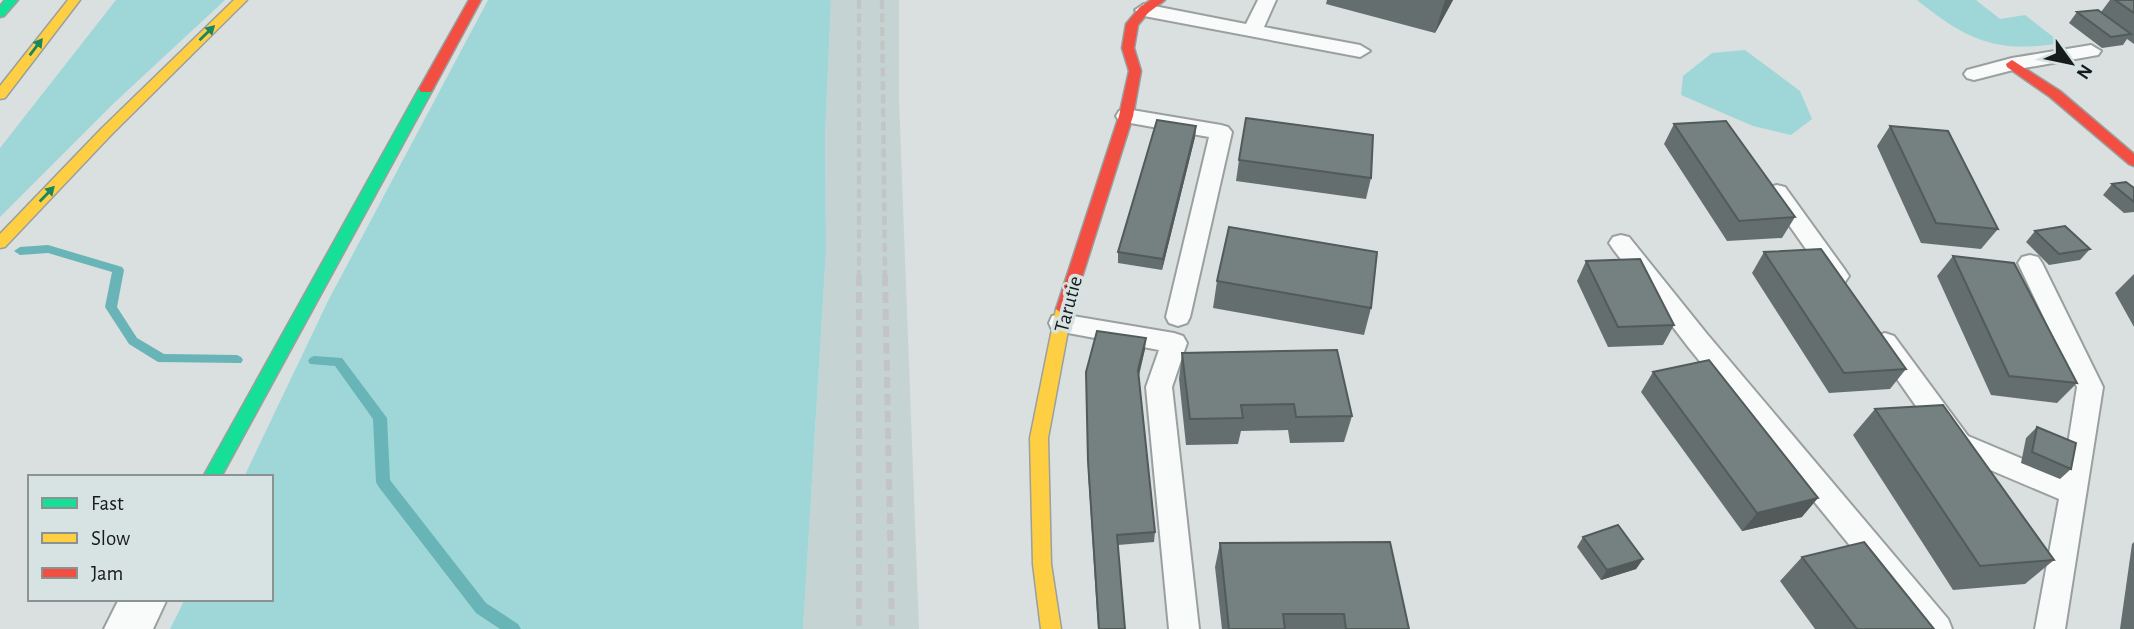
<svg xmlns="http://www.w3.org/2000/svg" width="2134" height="629" viewBox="0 0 2134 629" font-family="'Alegreya Sans',sans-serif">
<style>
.built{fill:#c6d3d3}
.green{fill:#9fd7d9}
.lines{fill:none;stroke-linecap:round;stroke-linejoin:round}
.stream{fill:#68b4b6;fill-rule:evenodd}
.lane-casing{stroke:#9a9f9f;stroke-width:4}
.street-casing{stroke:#9a9f9f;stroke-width:4}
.fast-casing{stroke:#9a9f9f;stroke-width:3}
.slow-casing{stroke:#9a9f9f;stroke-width:3}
.jam-casing{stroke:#9a9f9f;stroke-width:3}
.lane{fill:#f9fafa;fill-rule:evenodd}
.street{fill:#f9fafa;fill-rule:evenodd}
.fast{fill:#16e098;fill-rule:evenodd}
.slow{fill:#ffcf43;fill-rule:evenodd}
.jam{fill:#f24e42;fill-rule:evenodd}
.rail-far1{stroke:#c3c5c5;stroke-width:4.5;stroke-dasharray:9 4.5;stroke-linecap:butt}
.rail{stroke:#c3c5c5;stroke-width:6;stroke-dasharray:11 6;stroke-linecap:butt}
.wall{fill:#656e6e}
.shaded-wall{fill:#525a5a}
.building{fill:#758080;stroke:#525a5a;stroke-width:2}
.oneway{fill:#168760}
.labels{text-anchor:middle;stroke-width:7;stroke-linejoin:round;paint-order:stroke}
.street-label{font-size:21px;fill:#171b1b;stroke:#d7e2e2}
</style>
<rect width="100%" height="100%" fill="#dadfdf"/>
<path class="built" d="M831,0H899V100L919,629H803L826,251L825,137Z"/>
<path class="green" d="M116,0H225L113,104L0,217V148Z
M488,0H831L825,137L826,251L803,629H170L185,599H271V477H244L328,301Z
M1917,0H1976L2000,19L2025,15L2061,43C1996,54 1967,40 1917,0Z
M1745,50L1800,91L1812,119L1791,135L1753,126L1681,95L1683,76L1712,53Z"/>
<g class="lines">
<path class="stream" d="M48,245L122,267L124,270L117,307L137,338L164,354L237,355L241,357L243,360L241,363L158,362L129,344L105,307L112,272L48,253L20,255L14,251L20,247Z
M314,356L342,358L387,418L390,480L486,603L518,624L521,629H500L476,613L378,486L376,482L373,419L335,366L310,364L308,361L310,358Z"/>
<g class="lane-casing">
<path id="lane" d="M1258,0H1276L1264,27L1360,45L1370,51L1360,57L1144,16L1135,10L1144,4L1246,24Z
M2091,45L2101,51L2098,55L2013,70L1974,80L1967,78L1964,74L1967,70L2012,58Z
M1126,109L1221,125L1228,127L1232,132L1190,317L1187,323L1178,326L1169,323L1166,317L1209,137L1119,121L1116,116L1119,111Z
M1777,185L1785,187L1845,270L1849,276L1845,282L1837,285L1829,282L1766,192L1769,187Z
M1621,235L1629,237L1707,334L1948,619L1952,629H1918L1689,348L1613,249L1609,243L1613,237Z
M2030,255L2038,257L2042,263L2103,387L2065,629H2035L2059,499L1948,452L1872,343L1876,336L1885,333L1894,336L1968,436L2063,476L2077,387L2018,263L2022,257Z
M1061,314L1174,333L1183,336L1187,343L1172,387L1199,629H1169L1146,387L1159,350L1052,330L1049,323L1052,316Z"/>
</g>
<g class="street-casing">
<path id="street" d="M119,599H167L153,629H104Z"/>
</g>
<g class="fast-casing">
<path id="fast" d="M5,0H18L4,16L0,17V6Z
M426,85L433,89L221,477H203L419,89Z"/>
</g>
<g class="slow-casing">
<path id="slow" d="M68,0H80L5,98L0,99V86Z
M234,0H247L111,135L5,247L0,248V234L101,129Z
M1064,303L1072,309L1048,438L1051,564L1061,629H1041L1033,564L1030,438L1056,309Z"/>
</g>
<g class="jam-casing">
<path id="jam" d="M469,0H481L433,89L431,92H421L419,89Z
M1151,0H1165L1148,13L1138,25L1134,48L1141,71L1133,116L1072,309L1064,315L1056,309L1119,116L1129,71L1122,48L1126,24L1140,7Z
M2012,60L2060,91L2134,154V166L2129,164L2050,97L2007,67L2006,64Z"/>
</g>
<use href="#lane" class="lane"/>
<use href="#street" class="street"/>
<use href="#fast" class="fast"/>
<use href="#slow" class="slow"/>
<use href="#jam" class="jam"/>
<path class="rail-far1" d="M859,0V277
M882,0L885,277"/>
<path class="rail" d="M859,275V629
M885,275L892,629"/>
</g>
<path class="wall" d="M1327,0H1453L1435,33L1326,4Z
M2110,0H2134V44L2127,39L2123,45L2102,48L2069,23L2077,12H2101Z
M1674,124L1795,217L1782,238L1727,241L1664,144Z
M1196,126L1195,137L1162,270L1118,263V252Z
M1890,126L1998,229L1981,249L1921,243L1877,146Z
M1239,160L1371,178L1366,199L1236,181Z
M2112,184L2134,188V212L2124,213L2103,195Z
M2035,231L2090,249L2080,260L2049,265L2026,242Z
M1764,252L1906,369L1890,389L1829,393L1752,273Z
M1953,256L2077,383L2057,403L1991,395L1937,276Z
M1586,261L1674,325L1663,345L1608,347L1577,281Z
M2134,274V327L2115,293Z
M1217,281L1371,308L1364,335L1213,308Z
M1145,349L1139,376L1155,532L1154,542L1118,545L1125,629H1098L1088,472L1086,372Z
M1182,353L1352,416L1344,442L1290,443L1288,430L1241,431L1238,444L1186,445L1179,379Z
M1653,372L1802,517L1742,531L1641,392Z
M1875,409L2054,560L2025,584L1953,590L1853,435Z
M2037,427L2071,469L2060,479L2021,463L2026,438Z
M1583,537L1643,559L1636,569L1601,580L1577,547Z
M2134,542V629H2120L2132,544Z
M1220,543L1409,629H1222L1215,567Z
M1802,557L1934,629H1815L1780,581Z"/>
<path class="shaded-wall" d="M1445,0H1453L1435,33Z
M1196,126L1195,137L1162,270L1163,259Z
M1146,338L1145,349L1137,381L1138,370Z
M1818,498L1802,517L1742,531L1757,513Z
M1643,559L1636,569L1601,580L1607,570Z"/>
<path class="building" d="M2115,0H2134V13Z
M2098,10L2131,34L2111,37L2077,12Z
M1246,118L1373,135L1371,178L1239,160Z
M1157,120L1196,126L1163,259L1118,252Z
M1726,121L1795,217L1739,221L1674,124Z
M1890,126L1948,131L1998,229L1936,223Z
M2126,182L2134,188V202L2112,184Z
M2065,226L2090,249L2059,254L2035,231Z
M1229,227L1377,252L1371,308L1217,281Z
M1821,249L1906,369L1844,373L1764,252Z
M1953,256L2014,263L2077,383L2009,376Z
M1640,259L1674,325L1618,327L1586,261Z
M1097,331L1146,338L1138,370L1155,532L1117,535L1125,629H1099L1088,461L1086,372Z
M1337,350L1352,416L1296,417L1294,404L1241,405L1243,418L1190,419L1182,353Z
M1709,360L1818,498L1757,513L1653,372Z
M1943,405L2054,560L1980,566L1875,409Z
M2037,427L2076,443L2071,469L2032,452Z
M1618,525L1643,559L1607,570L1583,537Z
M1390,542L1409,629H1346L1344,614H1283L1285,629H1229L1220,543Z
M1864,542L1934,629H1857L1802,557Z"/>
<defs><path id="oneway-solid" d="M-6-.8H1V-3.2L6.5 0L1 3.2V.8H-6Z" transform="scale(1.75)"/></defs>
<g class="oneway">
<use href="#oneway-solid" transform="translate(207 33) rotate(-44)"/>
<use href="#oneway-solid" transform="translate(36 47) rotate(-53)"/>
<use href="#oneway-solid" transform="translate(47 194) rotate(-46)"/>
</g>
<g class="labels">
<g class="street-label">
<text transform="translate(1068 304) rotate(-75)" y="7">Tarutie</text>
</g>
</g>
<rect x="28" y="475" width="245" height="126" fill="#d7e2e2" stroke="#8a9292" stroke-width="2"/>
<rect x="42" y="498" width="35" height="10" fill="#16e098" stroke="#8a9292" stroke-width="2"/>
<text x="91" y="510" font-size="21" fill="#171b1b">Fast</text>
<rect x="42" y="533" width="35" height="10" fill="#ffcf43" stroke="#8a9292" stroke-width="2"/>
<text x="91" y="545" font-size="21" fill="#171b1b">Slow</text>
<rect x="42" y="568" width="35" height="10" fill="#f24e42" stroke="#8a9292" stroke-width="2"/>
<text x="91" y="580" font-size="21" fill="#171b1b">Jam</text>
<g transform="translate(2071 63) rotate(123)" stroke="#d7e2e2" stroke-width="5" paint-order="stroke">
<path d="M0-5L12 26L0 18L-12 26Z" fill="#171b1b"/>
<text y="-10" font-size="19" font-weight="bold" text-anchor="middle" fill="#171b1b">N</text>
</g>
</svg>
